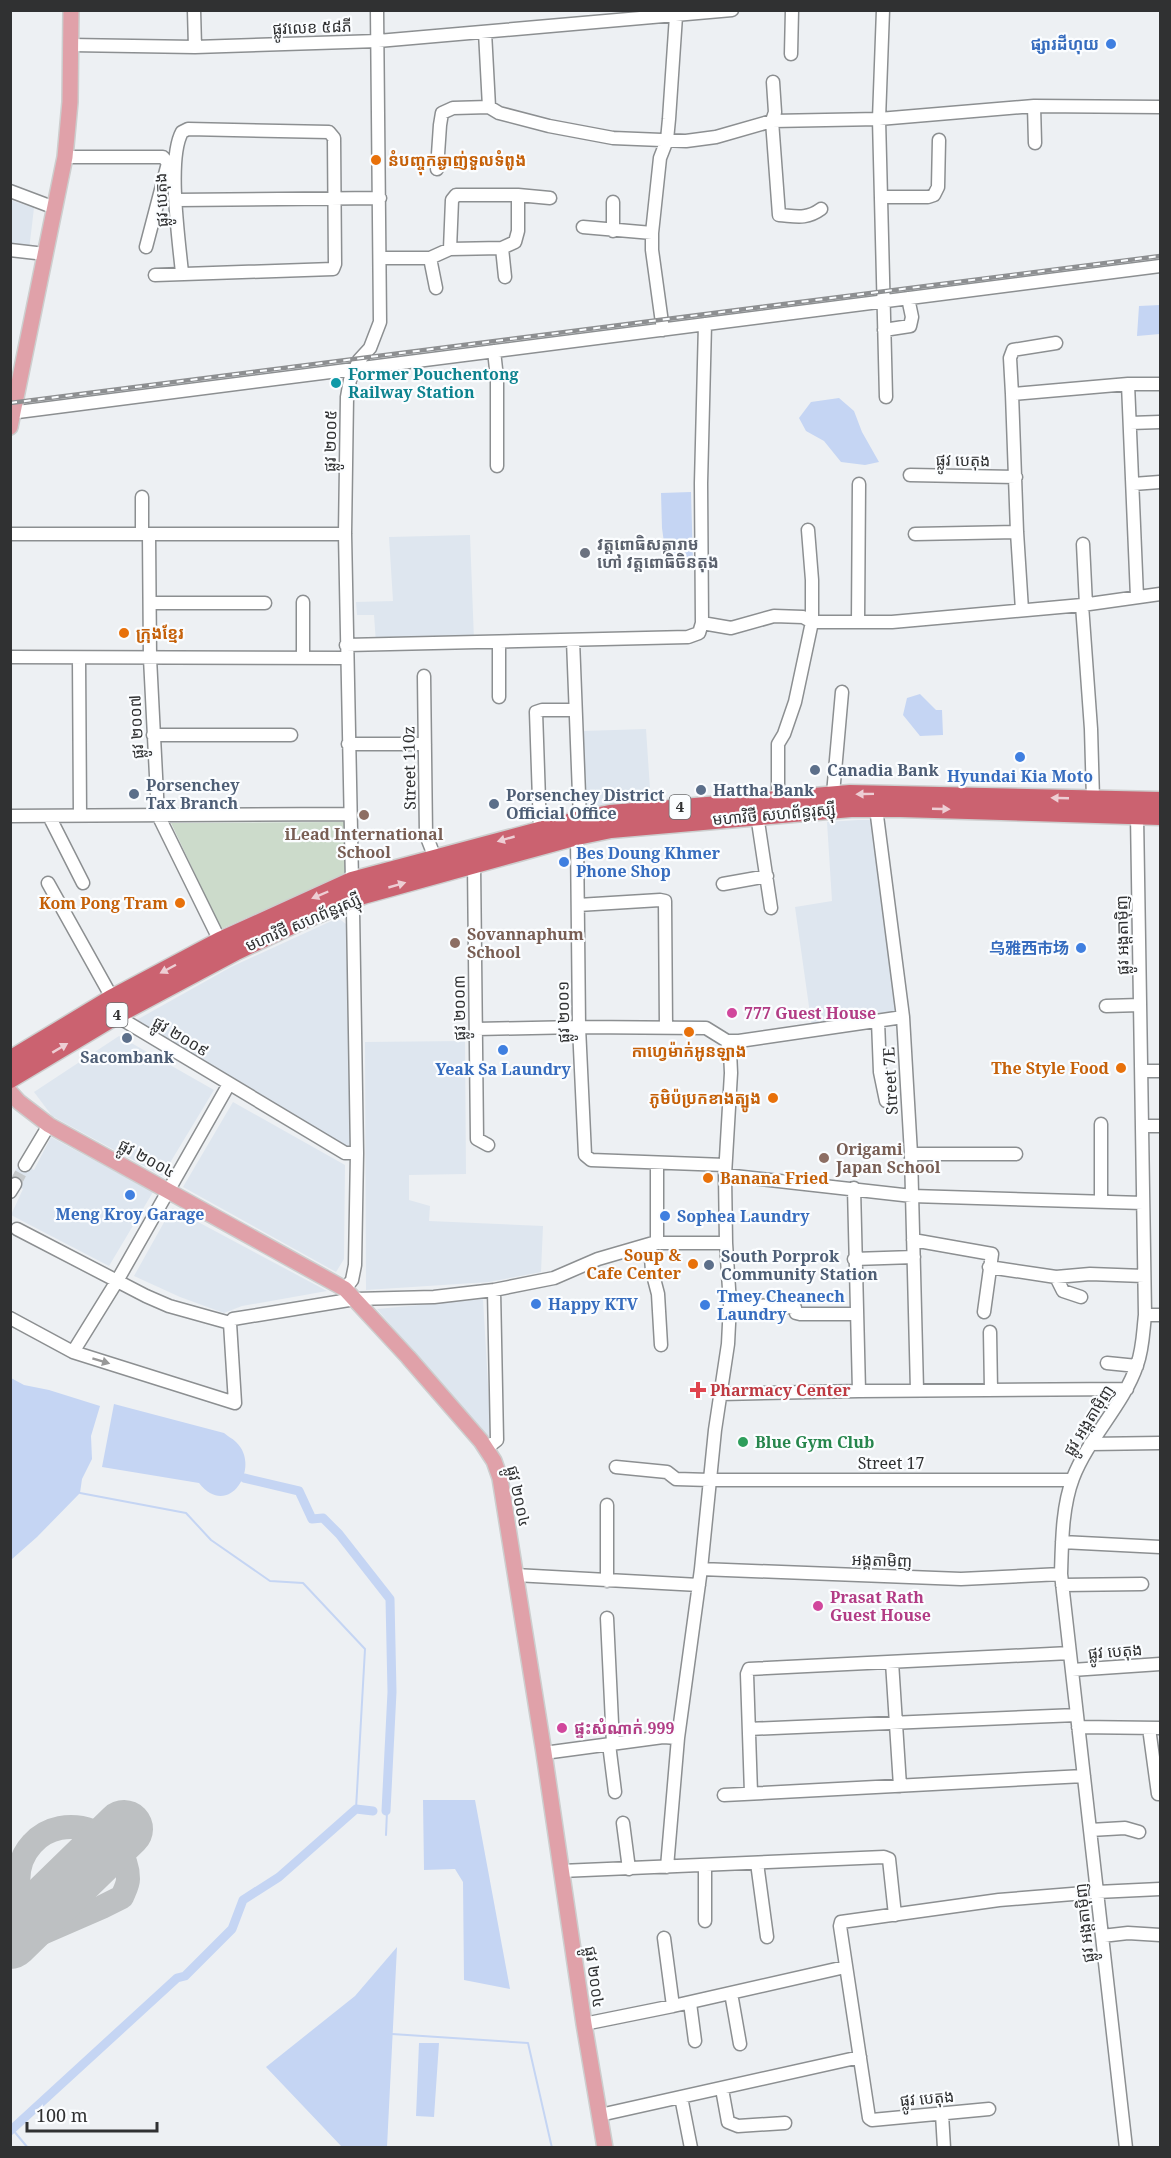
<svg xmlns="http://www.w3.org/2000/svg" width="1171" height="2158" viewBox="0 0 1171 2158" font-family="'Noto Serif','Noto Sans SC','Noto Sans Khmer',serif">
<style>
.built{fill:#dee6ef}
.green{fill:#ccdbcb}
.water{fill:#c5d5f3}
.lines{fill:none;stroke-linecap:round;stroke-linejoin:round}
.stream{stroke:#c5d5f3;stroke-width:2}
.canal{stroke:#c5d5f3;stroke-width:9}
.taxiway{stroke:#bdc0c2;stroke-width:24}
.runway{stroke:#bdc0c2;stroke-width:58}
.minor-tunnel{stroke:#c7cacc;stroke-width:12;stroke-dasharray:12 6;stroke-linecap:butt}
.minor-casing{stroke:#8c8f91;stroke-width:15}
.major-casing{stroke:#cdcece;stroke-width:18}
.highway-casing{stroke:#cdcece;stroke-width:21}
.minor{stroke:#fff;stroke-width:12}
.major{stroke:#e0a1a9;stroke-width:15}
.highway{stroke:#cb6270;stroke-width:18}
.rail-casing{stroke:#8d8f91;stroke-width:4.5}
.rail{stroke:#fbfdff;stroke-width:2;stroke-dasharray:7;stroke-linecap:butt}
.oneway{fill:#edced4}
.oneway2{fill:#989898}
.shop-dot{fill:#3f7fe0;stroke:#fbfdff;stroke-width:2}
.food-dot{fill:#e8710a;stroke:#fbfdff;stroke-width:2}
.culture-dot{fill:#0f9aa8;stroke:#fbfdff;stroke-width:2}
.worship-dot{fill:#6b7280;stroke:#fbfdff;stroke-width:2}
.service-dot{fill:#5c6f8a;stroke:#fbfdff;stroke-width:2}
.education-dot{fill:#8d6e63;stroke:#fbfdff;stroke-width:2}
.hotel-dot{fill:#d1479c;stroke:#fbfdff;stroke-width:2}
.health-dot{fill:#e0444e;stroke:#fbfdff;stroke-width:2}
.leisure-dot{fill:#2e9e5b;stroke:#fbfdff;stroke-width:2}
.labels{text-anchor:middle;stroke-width:4.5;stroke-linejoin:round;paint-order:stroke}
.shield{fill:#fbfdff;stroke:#6d6e70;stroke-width:1.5}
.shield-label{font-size:15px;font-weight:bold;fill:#303132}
.street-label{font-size:16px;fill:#303132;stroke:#fbfdff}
.shop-label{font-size:16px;font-weight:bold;fill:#366cbe;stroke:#fbfdff;text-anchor:start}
.food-label{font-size:16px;font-weight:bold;fill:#c56008;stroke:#fbfdff;text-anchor:end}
.culture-label{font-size:16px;font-weight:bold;fill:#0d838f;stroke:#fbfdff;text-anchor:start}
.worship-label{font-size:16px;font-weight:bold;fill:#5b616d;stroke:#fbfdff;text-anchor:start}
.service-label{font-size:16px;font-weight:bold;fill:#4e5e75;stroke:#fbfdff;text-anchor:start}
.education-label{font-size:16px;font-weight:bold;fill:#785e54;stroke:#fbfdff;text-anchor:start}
.hotel-label{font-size:16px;font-weight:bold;fill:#b23c85;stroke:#fbfdff;text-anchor:start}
.health-label{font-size:16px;font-weight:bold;fill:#be3a42;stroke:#fbfdff;text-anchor:start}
.leisure-label{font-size:16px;font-weight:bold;fill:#27864d;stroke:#fbfdff;text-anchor:start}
</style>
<rect width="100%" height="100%" fill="#edf0f3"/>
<path class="built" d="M11,200L34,208L29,250L11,248Z
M470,535L474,640L376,643L374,615H357L356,602L393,601L389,537Z
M646,729L651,804L586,811L583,731Z
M858,820H876L897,1008L891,1016L812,1028L795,907L832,901L827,822Z
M338,918L346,924L351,1149L347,1150L133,1022L231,967Z
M119,1036L214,1090L162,1176L52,1116L34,1092Z
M465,1041L466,1174L409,1175V1200L430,1206L429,1221L543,1226L541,1272L489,1282L366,1290L365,1042Z
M233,1102L345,1165L344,1259L336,1272L183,1187Z
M51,1137L153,1192L109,1266L11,1215L23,1189L11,1182V1179L20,1163L34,1170Z
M172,1208L327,1291L242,1306L224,1313L180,1297L134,1276Z
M483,1299L491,1436H485L377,1309Z"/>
<path class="green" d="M345,822L346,874L221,929L171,823Z"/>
<path class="water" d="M1160,305V334L1137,336L1139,306Z
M839,398L854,411L862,432L879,462L865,465L841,462L824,441L806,431L799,418L811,402Z
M691,492L693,562L667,565L662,528L661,493Z
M920,694L936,710H942L943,735L920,736L903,715L907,698Z
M11,1378L24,1385L49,1390L100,1406L91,1436L92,1459L82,1479L80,1493L37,1537L11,1560Z
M114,1404L224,1433C227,1436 232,1438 236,1442C262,1466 229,1521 199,1483L102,1467Z
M423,1800H475L510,1989L464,1980L463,1882L455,1869L424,1870Z
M397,1947L387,2147H342L266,2067L355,1996Z
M419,2043H439L434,2117L416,2116Z"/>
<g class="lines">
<path class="stream" d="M80,1493L186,1513L211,1540L270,1581L303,1583L365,1649L356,1809
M386,1835L387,1811
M392,2034L528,2043L552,2148
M13,2130L28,2148"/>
<path class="canal" d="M244,1478L299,1491L312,1519L323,1518L339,1534L390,1599L392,1692L386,1811
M10,2131L177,1978L185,1976L232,1929L243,1900L279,1877L356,1809L373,1811"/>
<path class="taxiway" d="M10,1934C15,1927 21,1918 22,1909C23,1904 21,1900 20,1896C16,1877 19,1858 32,1844C63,1809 128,1832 128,1879C128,1885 124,1892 122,1897L102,1907L10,1947"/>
<path class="runway" d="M10,1940L124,1829"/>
<path class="minor-tunnel" d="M15,1184L25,1165"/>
<g class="minor-casing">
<path id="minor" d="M194,10L195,47
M883,10L879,119L886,397
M485,32L489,107
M71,45L195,47L378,41L732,10
M791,54L792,10
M773,82L775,112L772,121L779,215C795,216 806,220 821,209
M1034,106L1035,143
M65,157H163L168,163L146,247
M437,169L440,125L442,113L453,108L489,107L499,113L549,126L613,138L686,141L716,137L772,121L879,119L1034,106L1160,107
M10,191L55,208
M881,197H928L934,195L938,187L939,140
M176,200L380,198
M613,202V231
M583,227L652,233
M502,248L505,277
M450,249L452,200L456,195H518L550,198
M10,250L45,254
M381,258H430L450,249L502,248L515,242L518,231V195
M430,258L436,288
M155,275L333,269L335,264L334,138L329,132L188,129L182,132C167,159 179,241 182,273
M663,330L652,250V233L660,158L667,140L669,119L676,16
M884,330L910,326L912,317L908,298
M494,351L497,378V466
M1128,384H1160
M1012,394L1010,358L1013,350L1056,343
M10,413L1160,266
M1130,423L1160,422
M910,475L1016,477
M1133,484L1160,482
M142,497V534
M10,534H345
M149,534L150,658L158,815L220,941
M915,534L1017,532
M1083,544L1086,605
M150,603H265
M1082,605L1091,729L1093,799
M1022,610L1017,532L1012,394L1128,384L1137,597
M858,622L859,484
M702,623L731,628L774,616L803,617L812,622H892L1082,605L1160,594
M573,640L580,820
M499,642V697
M346,645L688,637L699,633L702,623L701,483L705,324
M10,657L346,658
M79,658L80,815
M303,658V602
M424,676L426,835L435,858
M153,735H291
M348,744H425
M833,794L842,692
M778,798V744L784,734L795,702L812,622V580L808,530
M876,808L903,1017L911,1154L917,1390
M757,815L771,908
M10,816L349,814
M49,816L83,883
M540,829L536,712L542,710H575
M577,836L579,1027L585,1155L591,1160L725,1165
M474,864L477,1139L488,1145
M352,881L345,534L347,397L350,380L359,360L370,348L380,322L377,10
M48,883L125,1021L345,1153H357
M723,884L767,876
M578,905L660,900L665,901L666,1027
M1106,1006L1140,1005
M878,1021L880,1072L886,1101
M476,1029L579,1027L706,1028L727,1041H739L903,1017
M1141,1071H1160
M1142,1126H1160
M911,1154H1016
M25,1165L49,1125
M725,1175L912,1196L1143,1203
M854,1188L859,1391
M10,1192L15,1184
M1101,1202V1124
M17,1229L146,1296L169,1306L230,1323
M913,1240L992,1254L984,1312
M657,1243V1163
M650,1244L652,1271L658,1294L661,1345
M854,1259L914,1257
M989,1267L1056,1277L1090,1274L1144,1276
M1056,1277L1063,1291L1081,1297
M345,1289L352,1280L355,1265L357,1153L353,910L349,900
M730,1304L789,1307L795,1308L796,1313L800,1314H856
M1145,1315H1160
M10,1318L73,1352L235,1403L230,1323
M230,1323L233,1319L355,1299L434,1297L494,1290L554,1278L598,1259L653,1243H726
M990,1332L991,1390
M73,1352L117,1281L229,1084
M1107,1363L1137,1366
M721,1394L859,1391L1127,1389
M1090,1444L1160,1443
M487,1448L497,1440L494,1290
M616,1467L667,1472L676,1479L710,1480H1072
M607,1505V1581
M1062,1542L1160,1547
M701,1569L961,1579L1061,1574
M515,1575L699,1585
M1062,1585L1142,1584
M607,1618L613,1744
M892,1662L900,1786
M1072,1670L1160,1664
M1078,1727L1160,1728
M1149,1728L1158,1794
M749,1729L1077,1715
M609,1744L615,1792
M544,1753L663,1737L678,1738
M751,1793L747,1674L749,1669L1070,1653
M724,1795L1084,1776
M623,1823L629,1869
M1090,1830L1125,1828L1139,1832
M757,1863L767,1937
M705,1865V1921
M667,1867L678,1738L701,1569L715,1430L728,1344L730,1304L726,1243L725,1175L731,1073L730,1051L727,1041
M561,1871L884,1857L889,1859L895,1915
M1102,1936L1128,1933L1160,1935
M664,1938L673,2006
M731,1993L740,2044
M690,2003L695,2041
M584,2024L673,2006L845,1967
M722,2089L728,2122L738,2126L785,2123
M681,2097L691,2148
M989,2109L872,2120L869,2118L840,1926L841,1922L999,1900L1097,1892L1160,1889
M942,2114L944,2148
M600,2115L860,2057
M1126,2148L1061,1574C1062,1542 1062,1507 1073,1478C1089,1437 1123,1406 1137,1365C1143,1349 1143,1332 1145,1315L1137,815"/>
</g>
<g class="major-casing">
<path id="major" d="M10,427L65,157L70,102L71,10
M10,1092L19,1102L49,1125L345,1289L408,1357L481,1441L494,1461L500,1478L544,1753L584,2024L605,2148"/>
</g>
<g class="highway-casing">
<path id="highway" d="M10,1060L111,999L220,941L352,881L580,820L610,814L850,794L1160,801
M10,1079L120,1013L236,951L300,921L363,895L577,836L611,829L851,808H901L1160,816"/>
</g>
<use href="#minor" class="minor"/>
<use href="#major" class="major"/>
<use href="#highway" class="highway"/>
<g class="rail-casing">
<path id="rail" d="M10,403L1160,256"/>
</g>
<use href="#rail" class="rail"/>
</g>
<defs><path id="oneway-solid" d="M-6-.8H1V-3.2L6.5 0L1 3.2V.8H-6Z" transform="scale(1.5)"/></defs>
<g class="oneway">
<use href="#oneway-solid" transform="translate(865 794) rotate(179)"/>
<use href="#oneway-solid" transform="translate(1060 798) rotate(-178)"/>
<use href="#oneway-solid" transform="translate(941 809) rotate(2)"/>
<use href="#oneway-solid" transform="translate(506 839) rotate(164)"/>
<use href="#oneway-solid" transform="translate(397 885) rotate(-16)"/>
<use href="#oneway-solid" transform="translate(320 895) rotate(157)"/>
<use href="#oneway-solid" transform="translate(168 969) rotate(152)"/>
<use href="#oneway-solid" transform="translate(60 1048) rotate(-31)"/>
</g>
<use class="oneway2" href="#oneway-solid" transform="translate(101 1361) rotate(17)"/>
<g class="shop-dot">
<circle cx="1111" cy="44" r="6"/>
<circle cx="1020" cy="757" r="6"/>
<circle cx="564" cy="862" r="6"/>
<circle cx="1081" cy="948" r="6"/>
<circle cx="503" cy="1050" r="6"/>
<circle cx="130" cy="1195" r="6"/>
<circle cx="665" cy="1216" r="6"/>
<circle cx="536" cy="1304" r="6"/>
<circle cx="705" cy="1305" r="6"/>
</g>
<g class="food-dot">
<circle cx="376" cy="160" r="6"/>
<circle cx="124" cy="633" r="6"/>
<circle cx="180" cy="903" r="6"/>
<circle cx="689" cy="1032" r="6"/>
<circle cx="1121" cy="1068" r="6"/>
<circle cx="773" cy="1098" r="6"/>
<circle cx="708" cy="1178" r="6"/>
<circle cx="693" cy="1264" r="6"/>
</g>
<circle class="culture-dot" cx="336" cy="383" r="6"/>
<circle class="worship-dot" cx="585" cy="553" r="6"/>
<g class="service-dot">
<circle cx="815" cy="770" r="6"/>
<circle cx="701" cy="790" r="6"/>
<circle cx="134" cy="794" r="6"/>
<circle cx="494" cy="804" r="6"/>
<circle cx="127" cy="1038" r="6"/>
<circle cx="709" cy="1265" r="6"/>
</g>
<g class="education-dot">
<circle cx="364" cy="815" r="6"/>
<circle cx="455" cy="943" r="6"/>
<circle cx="824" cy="1158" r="6"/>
</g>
<g class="hotel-dot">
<circle cx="732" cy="1013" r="6"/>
<circle cx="818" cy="1606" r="6"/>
<circle cx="562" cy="1728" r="6"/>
</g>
<path class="health-dot" d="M695 1381h6v6h6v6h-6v6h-6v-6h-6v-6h6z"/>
<circle class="leisure-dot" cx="743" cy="1442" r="6"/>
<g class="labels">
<g class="shield">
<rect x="669.5" y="795" width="21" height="24" rx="4.5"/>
<rect x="106.5" y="1003" width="21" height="24" rx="4.5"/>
</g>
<g class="shield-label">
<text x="680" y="812">4</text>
<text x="117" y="1020">4</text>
</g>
<g class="street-label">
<text transform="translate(312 27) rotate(-2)" y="6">ផ្លូវលេខ ៥៨ភី</text>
<text transform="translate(161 200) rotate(-92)" y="6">ផ្លូវ បេតុង</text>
<text transform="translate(330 441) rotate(-89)" y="6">ផ្លូវ ២០០៥</text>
<text transform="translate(963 460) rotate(1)" y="6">ផ្លូវ បេតុង</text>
<text transform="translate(136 727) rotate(-93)" y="6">ផ្លូវ ២០០៧</text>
<text transform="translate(409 768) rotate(-91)" y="6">Street 110z</text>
<text transform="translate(774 814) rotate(-5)" y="6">មហាវិថី សហព័ន្ធរុស្ស៊ី</text>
<text transform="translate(303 922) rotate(-23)" y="6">មហាវិថី សហព័ន្ធរុស្ស៊ី</text>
<text transform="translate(1122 935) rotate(-91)" y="6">ផ្លូវ អង្តតាម៉ិញ</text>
<text transform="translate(459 1008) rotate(-91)" y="6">ផ្លូវ ២០០៣</text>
<text transform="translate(563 1012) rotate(-91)" y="6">ផ្លូវ ២០០១</text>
<text transform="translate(181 1036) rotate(31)" y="6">ផ្លូវ ២០០៩</text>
<text transform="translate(890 1081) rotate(-93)" y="6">Street 7E</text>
<text transform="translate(147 1158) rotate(29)" y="6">ផ្លូវ ២០០៤</text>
<text transform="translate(1088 1420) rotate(-58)" y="6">ផ្លូវ អង្តតាម៉ិញ</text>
<text x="891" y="1469">Street 17</text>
<text transform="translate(519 1496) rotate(78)" y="6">ផ្លូវ ២០០៤</text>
<text transform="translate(882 1560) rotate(2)" y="6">អង្គតាមិញ</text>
<text transform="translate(1115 1651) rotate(-4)" y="6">ផ្លូវ បេតុង</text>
<text transform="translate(1084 1923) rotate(-96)" y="6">ផ្លូវ អង្តតាម៉ិញ</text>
<text transform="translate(595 1977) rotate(82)" y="6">ផ្លូវ ២០០៤</text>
<text transform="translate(927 2098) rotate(-5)" y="6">ផ្លូវ បេតុង</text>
</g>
<g class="shop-label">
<text x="1099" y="50" text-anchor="end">ផ្សារដីហុយ</text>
<text x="1020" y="782" text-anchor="middle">Hyundai Kia Moto</text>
<text x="576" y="859">Bes Doung Khmer<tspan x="576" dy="18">Phone Shop</tspan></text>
<text x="1069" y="954" text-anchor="end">乌雅西市场</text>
<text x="503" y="1075" text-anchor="middle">Yeak Sa Laundry</text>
<text x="130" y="1220" text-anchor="middle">Meng Kroy Garage</text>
<text x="677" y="1222">Sophea Laundry</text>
<text x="717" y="1302">Tmey Cheanech<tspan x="717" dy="18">Laundry</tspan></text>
<text x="548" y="1310">Happy KTV</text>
</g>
<g class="food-label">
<text x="388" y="166" text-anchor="start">នំបញ្ចុកឆ្ងាញ់ទួលទំពូង</text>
<text x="136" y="639" text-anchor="start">ក្រុងខ្មែរ</text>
<text x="168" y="909">Kom Pong Tram</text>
<text x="689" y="1057" text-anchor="middle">កាហ្វេម៉ាក់អូនឡាង</text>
<text x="1109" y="1074">The Style Food</text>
<text x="761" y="1104">ភូមិប៉ប្រកខាងត្បូង</text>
<text x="720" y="1184" text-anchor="start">Banana Fried</text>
<text x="681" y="1261">Soup &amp;<tspan x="681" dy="18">Cafe Center</tspan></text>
</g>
<g class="culture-label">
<text x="348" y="380">Former Pouchentong<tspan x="348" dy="18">Railway Station</tspan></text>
</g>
<g class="worship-label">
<text x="597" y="550">វត្តពោធិសត្តារាម<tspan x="597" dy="18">ហៅ វត្តពោធិចិនតុង</tspan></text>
</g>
<g class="service-label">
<text x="827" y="776">Canadia Bank</text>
<text x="146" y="791">Porsenchey<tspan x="146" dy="18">Tax Branch</tspan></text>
<text x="713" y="796">Hattha Bank</text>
<text x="506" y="801">Porsenchey District<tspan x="506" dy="18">Official Office</tspan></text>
<text x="127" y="1063" text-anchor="middle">Sacombank</text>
<text x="721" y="1262">South Porprok<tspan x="721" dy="18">Community Station</tspan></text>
</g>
<g class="education-label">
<text x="364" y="840" text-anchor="middle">iLead International<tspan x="364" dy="18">School</tspan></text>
<text x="467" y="940">Sovannaphum<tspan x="467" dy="18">School</tspan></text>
<text x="836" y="1155">Origami<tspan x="836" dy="18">Japan School</tspan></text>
</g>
<g class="hotel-label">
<text x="744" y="1019">777 Guest House</text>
<text x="830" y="1603">Prasat Rath<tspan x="830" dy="18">Guest House</tspan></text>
<text x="574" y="1734">ផ្ទះសំណាក់ 999</text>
</g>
<g class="health-label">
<text x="710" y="1396">Pharmacy Center</text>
</g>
<g class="leisure-label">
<text x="755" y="1448">Blue Gym Club</text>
</g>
</g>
<rect width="1171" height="2158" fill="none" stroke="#303132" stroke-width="24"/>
<path d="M27 2122v9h130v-9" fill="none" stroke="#303132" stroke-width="3"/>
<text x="36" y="2122" font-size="18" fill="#303132" stroke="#fbfdff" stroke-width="4.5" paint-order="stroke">100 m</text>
</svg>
